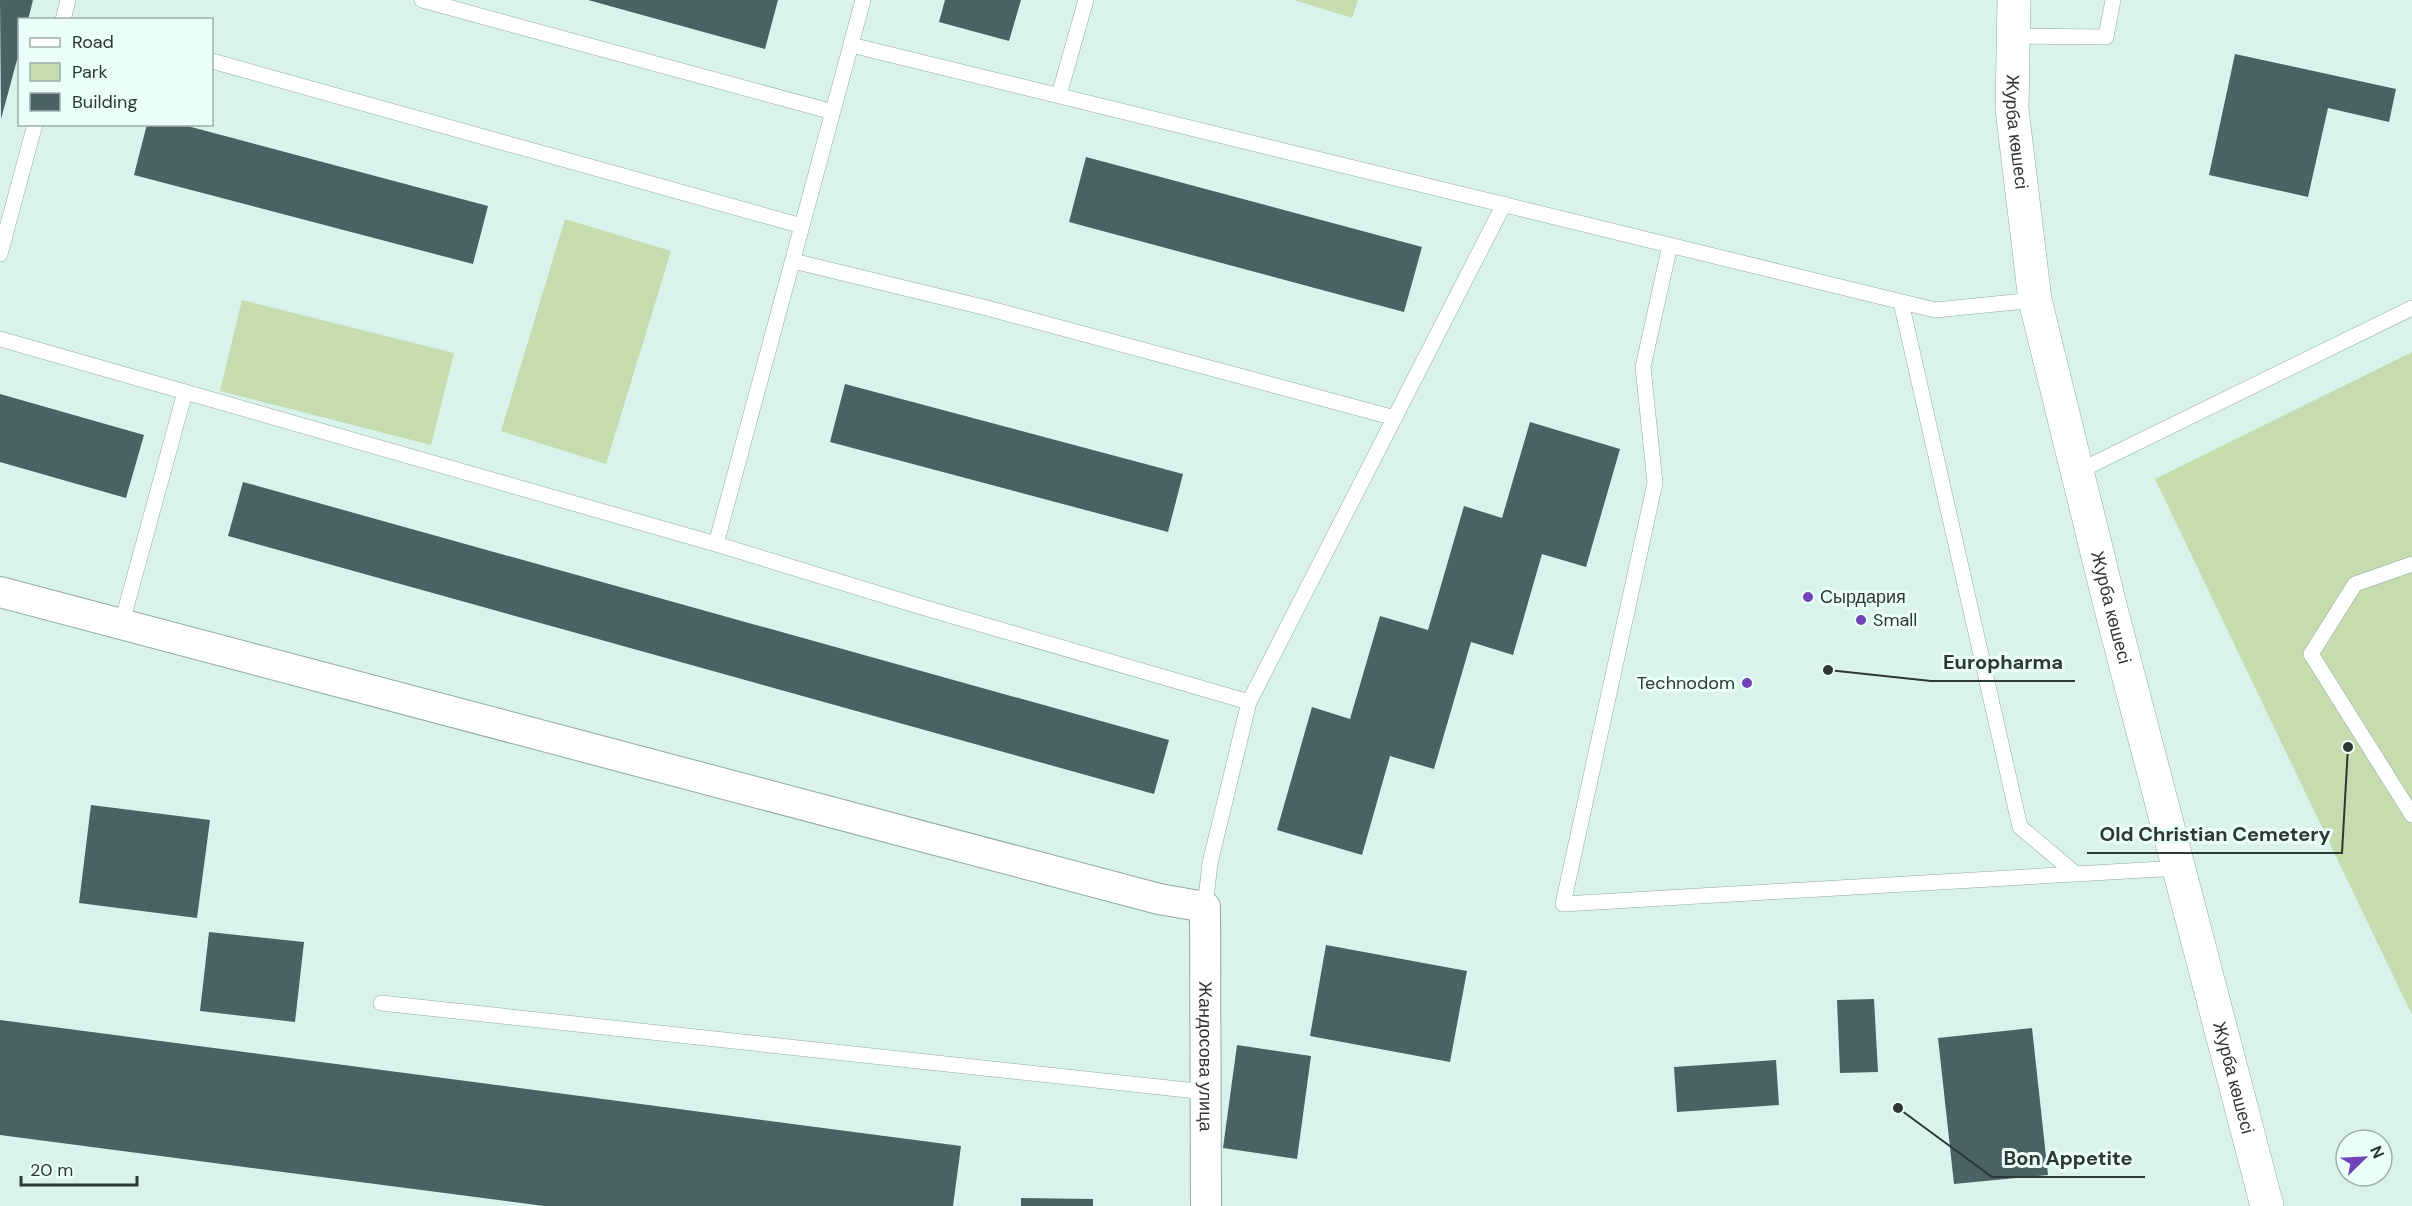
<svg xmlns="http://www.w3.org/2000/svg" width="2412" height="1206" viewBox="0 0 2412 1206" font-family="'DM Sans',sans-serif">
<style>
.green{fill:#c5ddae}
.building{fill:#4a6263}
.lines{fill:none;stroke-linecap:round;stroke-linejoin:round}
.service-casing{stroke:#90a9a2;stroke-width:16}
.minor-casing{stroke:#90a9a2;stroke-width:32}
.tertiary-casing{stroke:#90a9a2;stroke-width:34}
.service{stroke:#fff;stroke-width:15}
.minor{stroke:#fff;stroke-width:30}
.tertiary{stroke:#fff;stroke-width:33}
.poi-dot{fill:#7043ba;stroke:#eafff9;stroke-width:2}
.labels{text-anchor:middle;stroke-width:6;stroke-linejoin:round;paint-order:stroke}
.street-label{font-size:18px;fill:#2d3734;stroke:#eafff9}
.poi-label{font-size:18px;fill:#2d3734;stroke:#eafff9;text-anchor:start}
.leader{fill:none;stroke:#2d3734;stroke-width:2}
.callout-dot{fill:#2d3734;stroke:#eafff9;stroke-width:2}
.callout-label{font-size:20px;text-anchor:middle;font-weight:bold;fill:#2d3734;stroke:#eafff9;stroke-width:6;stroke-linejoin:round;paint-order:stroke}
</style>
<rect width="100%" height="100%" fill="#d9f3ec"/>
<path class="green" d="M1294,0H1358L1352,18Z
M565,219L671,251L606,464L501,431Z
M242,300L454,353L431,445L220,391Z
M2412,352V1015L2155,479Z"/>
<path class="building" d="M0,0H33L28,20H20V49L1,119Z
M588,0H778L765,49Z
M945,0H1021L1009,41L939,22Z
M2235,54L2396,89L2389,122L2328,108L2308,197L2209,175Z
M147,124H180L488,206L473,264L134,175Z
M1086,157L1422,247L1404,312L1069,222Z
M845,384L1183,474L1168,532L830,442Z
M0,394L144,435L126,498L0,462Z
M1530,422L1620,449L1586,567L1542,554L1513,655L1471,642L1434,769L1390,756L1362,855L1277,830L1312,707L1350,719L1380,616L1428,630L1464,506L1502,518Z
M243,482L1169,740L1154,794L228,536Z
M91,805L210,820L197,918L79,903Z
M209,932L304,942L295,1022L200,1011Z
M1326,945L1467,971L1450,1062L1310,1036Z
M1874,999L1878,1072L1840,1073L1837,1000Z
M0,1020L961,1146L953,1206H544L0,1135Z
M2032,1028L2048,1175L1954,1184L1938,1038Z
M1237,1045L1311,1056L1297,1159L1223,1148Z
M1776,1060L1779,1105L1677,1112L1674,1067Z
M1021,1198L1093,1199V1206H1021Z"/>
<g class="lines">
<g class="service-casing">
<path id="service" d="M422,0L833,112
M63,20L68,0
M2013,36L2106,37L2113,0
M851,45L1935,310L2035,300
M212,61L802,226
M1059,95L1086,0
M1670,245L1643,367L1655,483L1563,904L2179,868
M0,254L35,124
M793,261L987,308L1395,418
M1901,302L2020,827L2076,874
M0,339L716,544L922,607L1249,702
M2077,472L2412,308
M716,544L863,0
M2412,564L2355,584L2311,654L2412,815
M121,626L185,392
M1205,907L1210,863L1249,702L1504,204
M381,1003L1206,1092"/>
</g>
<g class="minor-casing">
<g id="minor">
<path id="s1" d="M0,592L1159,899L1205,907L1206,1206"/>
</g>
</g>
<g class="tertiary-casing">
<g id="tertiary">
<path id="s2" d="M2014,0L2012,109L2035,300L2112,613L2267,1206"/>
</g>
</g>
<use href="#service" class="service"/>
<use href="#minor" class="minor"/>
<use href="#tertiary" class="tertiary"/>
</g>
<g class="poi-dot">
<circle cx="1808" cy="597" r="6"/>
<circle cx="1861" cy="620" r="6"/>
<circle cx="1747" cy="683" r="6"/>
</g>
<g class="labels">
<g class="street-label">
<text dy="6" stroke="none"><textPath href="#s2" startOffset="132">Журба көшесі</textPath></text>
<text dy="6" stroke="none"><textPath href="#s2" startOffset="618">Журба көшесі</textPath></text>
<text dy="6" stroke="none"><textPath href="#s1" startOffset="1395">Жандосова улица</textPath></text>
<text dy="6" stroke="none"><textPath href="#s2" startOffset="1104">Журба көшесі</textPath></text>
</g>
<g class="poi-label">
<text x="1820" y="603">Сырдария</text>
<text x="1873" y="626">Small</text>
<text x="1735" y="689" text-anchor="end">Technodom</text>
</g>
</g>
<path class="leader" d="M1828 670L1931 681H2075M2348 747L2342 853H2087M1898 1108L1992 1177H2145"/>
<g class="callout-dot">
<circle cx="1828" cy="670" r="6"/>
<circle cx="2348" cy="747" r="6"/>
<circle cx="1898" cy="1108" r="6"/>
</g>
<g class="callout-label">
<text x="2003" y="669">Europharma</text>
<text x="2215" y="841">Old Christian Cemetery</text>
<text x="2068" y="1165">Bon Appetite</text>
</g>
<rect x="18" y="18" width="195" height="108" fill="#eafff9" stroke="#9eafaa" stroke-width="1.5"/>
<rect x="30" y="38" width="30" height="9" fill="#ffffff" stroke="#9eafaa" stroke-width="1.5"/>
<text x="72" y="48" font-size="18" fill="#2d3734">Road</text>
<rect x="30" y="63" width="30" height="18" fill="#c5ddae" stroke="#9eafaa" stroke-width="1.5"/>
<text x="72" y="78" font-size="18" fill="#2d3734">Park</text>
<rect x="30" y="93" width="30" height="18" fill="#4a6263" stroke="#9eafaa" stroke-width="1.5"/>
<text x="72" y="108" font-size="18" fill="#2d3734">Building</text>
<g transform="translate(2364 1158) rotate(66)"><circle r="28" fill="#eafff9" stroke="#9eafaa" stroke-width="1.5"/>
<path d="M0-4.5L10 22L0 15L-10 22Z" fill="#7043ba"/>
<text y="-9" font-size="16" font-weight="bold" text-anchor="middle" fill="#2d3734">N</text>
</g>
<path d="M21 1176v9h116v-9" fill="none" stroke="#2d3734" stroke-width="3"/>
<text x="30" y="1176" font-size="18" fill="#2d3734" stroke="#eafff9" stroke-width="4.5" paint-order="stroke">20 m</text>
</svg>
